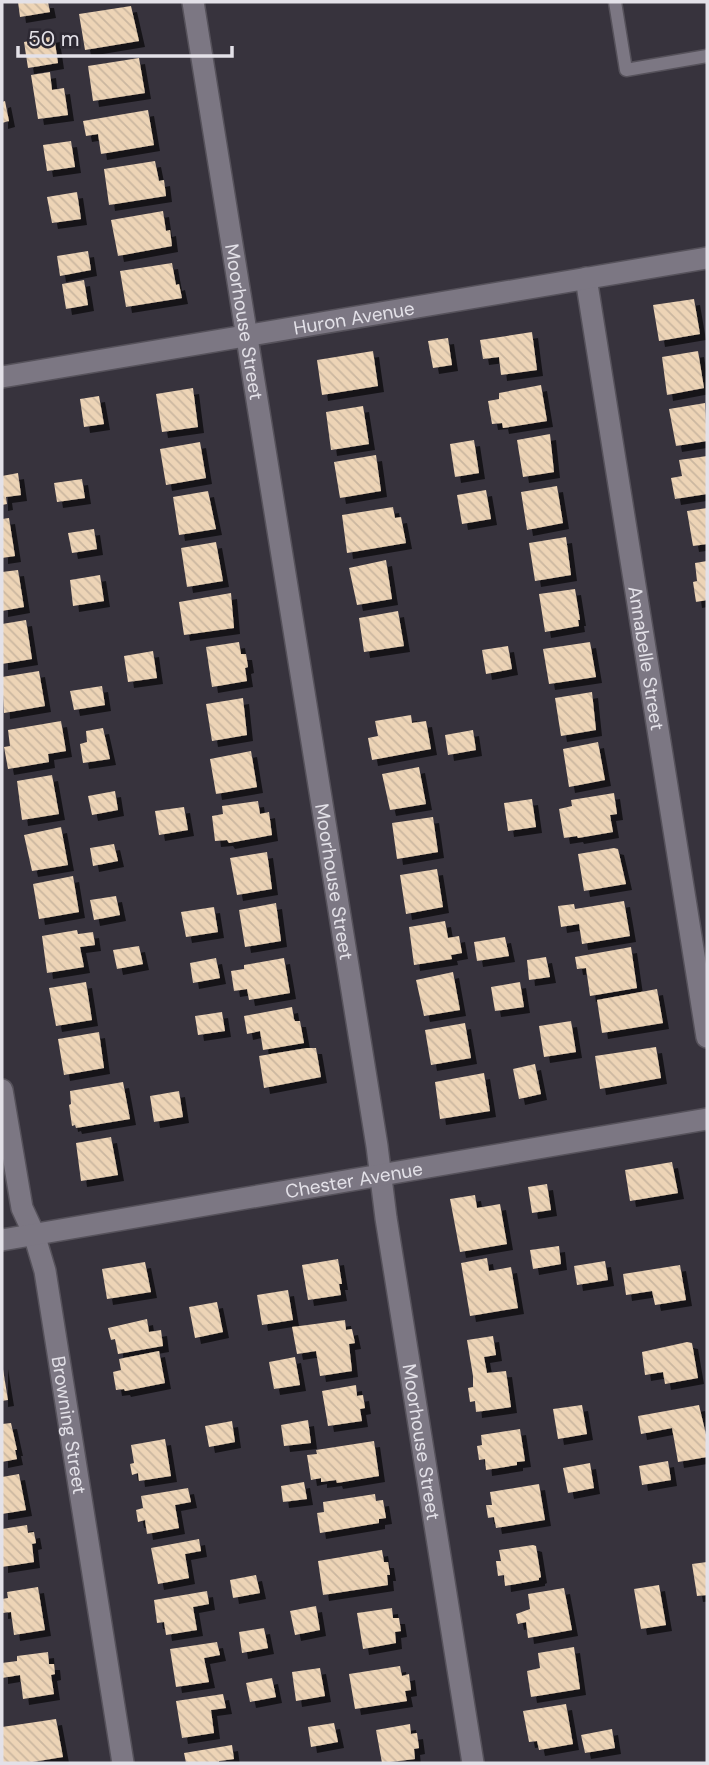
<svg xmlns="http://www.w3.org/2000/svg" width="709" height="1765" viewBox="0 0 709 1765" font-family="'DM Sans',sans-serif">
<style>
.building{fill:url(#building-back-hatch);filter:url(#shadow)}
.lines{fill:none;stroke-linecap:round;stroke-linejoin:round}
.lane-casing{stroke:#56525b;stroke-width:15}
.street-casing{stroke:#56525b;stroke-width:24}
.lane{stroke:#7c7783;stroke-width:12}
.street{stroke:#7c7783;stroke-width:21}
.labels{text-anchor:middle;stroke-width:7;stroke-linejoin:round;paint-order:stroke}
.street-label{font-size:19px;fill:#e3e1e8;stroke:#2d2933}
</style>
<defs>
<pattern id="building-back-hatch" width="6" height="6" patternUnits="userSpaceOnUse" patternTransform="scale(1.75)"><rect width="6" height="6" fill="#edd4b6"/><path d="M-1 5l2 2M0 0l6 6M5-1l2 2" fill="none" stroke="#cbb7a0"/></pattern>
<filter id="shadow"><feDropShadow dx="6" dy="6" stdDeviation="0" flood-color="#0009"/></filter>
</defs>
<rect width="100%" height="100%" fill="#37333d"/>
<path class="building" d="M18,2H48L50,12L20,17Z
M131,6L139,41L85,50L79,14Z
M54,36L58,63L28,68L24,42Z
M139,58L145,93L93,101L88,66Z
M50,72L52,90L64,88L68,115L38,119L31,75Z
M5,101L9,121L2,123V102Z
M148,110L154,145L101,154L98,134L86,136L83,121Z
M71,141L75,167L47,171L43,145Z
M155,161L159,181L164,180L166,196L109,205L104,169Z
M77,192L81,219L52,223L47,197Z
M163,211L166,231L170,230L172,246L118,256L111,220Z
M88,251L91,270L60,276L57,256Z
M172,263L176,285L179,284L182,298L126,307L120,271Z
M84,280L88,305L66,309L62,284Z
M694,299L700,334L659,341L653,305Z
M532,332L537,370L501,375L499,357L483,359L480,340Z
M448,338L452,365L433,368L428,341Z
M373,351L378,386L322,395L317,360Z
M698,351L704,388L667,395L662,357Z
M541,385L547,421L503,428L502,423L492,424L488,401L499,399V393Z
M193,388L198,427L162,432L156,394Z
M99,396L104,424L84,427L80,399Z
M705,403L707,441L676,446L669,409Z
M363,406L369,444L331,450L326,412Z
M550,434L554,472L523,477L517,440Z
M474,440L479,473L455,477L450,444Z
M200,442L206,478L166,485L160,449Z
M376,455L381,491L340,498L334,462Z
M707,456V494L675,499L671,478L682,476L679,460Z
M18,473L21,495L6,497L7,504L2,505V476Z
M82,479L85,498L57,502L54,483Z
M557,486L563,523L527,530L521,492Z
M486,490L491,519L462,524L457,495Z
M208,491L216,529L179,535L173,497Z
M393,507L395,518L401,517L406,543L347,553L342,515Z
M707,508V544L693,546L687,511Z
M9,518L15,556L2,558V519Z
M94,529L97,549L72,553L68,533Z
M566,537L571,575L535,581L529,543Z
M216,542L223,581L187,587L181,548Z
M386,560L392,599L357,605L349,568Z
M707,561V600L696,602L693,582L697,581L695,563Z
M18,570L24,607L2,611V572Z
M100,575L104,601L73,606L70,580Z
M575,589L580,620H578L579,626L545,632L539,594Z
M231,593L234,628L184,635L179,602Z
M398,611L404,646L364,652L359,618Z
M26,620L32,659L2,664V624Z
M239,642L241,654H246L248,667L245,668L247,681L212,687L206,647Z
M590,642L596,677L549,684L543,649Z
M508,646L512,669L486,674L482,650Z
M153,651L157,678L128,682L124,656Z
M39,671L45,706L4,713L2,677Z
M102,686L105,705L74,710L70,691Z
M592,692L596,730L561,736L555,698Z
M243,698L247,735L212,741L206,704Z
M411,715L412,723L426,721L431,749L372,760L368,738L378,736L375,721Z
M61,721L66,751L48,754L49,762L8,769L4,747L10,746L8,730Z
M103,728L110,759L83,763L80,744L87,742L86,731Z
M473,730L476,750L448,755L445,735Z
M598,742L605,780L569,787L563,749Z
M251,751L257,787L216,794L210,759Z
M419,767L426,804L390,810L382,774Z
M52,775L59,814L22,820L17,781Z
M115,791L118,810L92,815L88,796Z
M614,793L617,814L610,815L613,832L578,838L577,836L564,838L559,809L572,806L571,800Z
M532,799L536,827L508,831L504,803Z
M258,801L260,814L269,812L272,835L229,843L227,840L215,841L212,816L223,814L222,806Z
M184,807L188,830L159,835L155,811Z
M433,817L438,852L397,859L392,823Z
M61,827L68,865L32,871L24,835Z
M114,844L118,861L93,866L90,848Z
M614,848L618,849L626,884L584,891L578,854Z
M267,852L272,889L237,895L230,858Z
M437,869L443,907L406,914L400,875Z
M73,876L79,912L39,919L33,884Z
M116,896L120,915L94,920L90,900Z
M624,901L630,936L582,944L579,924L561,927L558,906L574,904L575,909Z
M276,903L281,941L245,947L239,910Z
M214,907L218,932L186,937L181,912Z
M445,921L448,938L459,936L462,953L451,955L452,959L414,965L409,927Z
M77,930L78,934L93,932L95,945L80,947L84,967L47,973L42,936Z
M505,937L509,956L477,961L474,942Z
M139,946L143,964L117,969L113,950Z
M631,947L637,988L590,996L586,968L577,969L575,957Z
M546,957L550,977L529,980L527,960Z
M216,958L220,978L193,983L190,963Z
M284,958L290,993L249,1000L247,989L234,991L231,971L244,969V965Z
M453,972L460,1010L424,1016L416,980Z
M86,982L92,1020L56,1026L49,988Z
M520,982L524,1007L495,1011L491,987Z
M657,989L663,1023L602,1033L597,1000Z
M292,1007L294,1019L295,1021H300L304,1043L263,1050L260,1031L247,1034L244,1016Z
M222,1012L225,1031L198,1035L195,1016Z
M571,1021L576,1052L544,1057L539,1026Z
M465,1023L471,1058L431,1065L425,1030Z
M99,1032L104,1068L64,1075L58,1039Z
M656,1047L661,1078L600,1089L595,1056Z
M307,1048H316L321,1077L264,1088L259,1056Z
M535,1064L541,1094L519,1099L513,1069Z
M484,1073L490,1111L440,1119L435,1082Z
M123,1082L130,1119L76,1128L75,1125L72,1126L69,1105L71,1104L70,1091Z
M179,1091L183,1117L154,1122L150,1096Z
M111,1137L118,1175L81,1181L76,1143Z
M672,1162L678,1193L630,1201L625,1170Z
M547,1184L551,1210L532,1213L528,1187Z
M475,1195L477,1208L500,1204L507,1244L460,1252L450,1199Z
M559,1246L561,1264L533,1269L530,1250Z
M487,1258L489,1271L511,1267L518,1308L470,1316L461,1263Z
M338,1259L342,1284H339L341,1295L308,1300L302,1265Z
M605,1261L608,1280L577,1285L574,1266Z
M145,1262L151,1292L107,1299L102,1269Z
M680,1265L686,1300L655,1305L652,1291L626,1295L623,1274Z
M288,1290L293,1320L262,1325L257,1295Z
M217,1302L223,1332L195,1338L189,1307Z
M147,1319L149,1332L161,1330L163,1346L118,1354L115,1339L111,1340L108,1328Z
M345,1320L346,1330L352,1329L355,1343L349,1344L352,1371L320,1376L316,1351L297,1354L292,1327Z
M493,1336L496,1355L484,1357L487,1373L506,1371L511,1407L476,1412L475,1401L470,1402L468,1388L473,1387V1376L467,1340Z
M687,1342L692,1343L698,1378L665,1384L663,1372L645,1375L642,1352Z
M159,1351L165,1383L125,1391L124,1389L116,1390L113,1372L121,1370L119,1359Z
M295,1357L300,1385L274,1389L269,1362Z
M2,1363L8,1400L2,1401Z
M356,1385L357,1396L363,1395L365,1408L360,1409L362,1421L328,1426L322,1391Z
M582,1405L587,1434L558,1439L553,1409Z
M699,1405L707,1439V1457L678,1462L672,1428L641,1434L638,1416Z
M308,1420L311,1443L284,1446L281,1425Z
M232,1421L235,1442L209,1447L205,1426Z
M11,1423L17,1450H15L17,1459L2,1462V1424Z
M520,1429L525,1461L517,1462V1465L486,1470L485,1459L479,1460L477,1446L482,1445L481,1435Z
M165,1439L171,1476L139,1481L138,1473L132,1475L130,1464L134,1463L131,1445Z
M374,1441L379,1476L337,1483L336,1480L321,1482V1478L311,1480L307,1455L317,1454L316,1450Z
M668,1461L671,1480L642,1485L639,1466Z
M590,1463L594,1488L568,1493L563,1468Z
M19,1474L26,1510L2,1514V1477Z
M304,1482L307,1499L283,1502L281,1486Z
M539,1484L545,1520L496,1528L494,1517L488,1518L486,1505H492L490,1492Z
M188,1488L191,1502L175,1505L179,1528L147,1534L145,1520L138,1522L136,1510L143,1508L141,1496Z
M375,1494L376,1501L383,1500L386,1518L379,1519V1523L320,1533L317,1513L324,1512L323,1502Z
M27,1525L28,1533L34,1532L36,1543L32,1544L34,1562L2,1567V1529Z
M199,1539L201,1551L185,1554L189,1578L158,1584L151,1548Z
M533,1545L536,1546L541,1577L539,1578V1580L505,1586L504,1575L498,1576L496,1561H501L499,1550Z
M382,1550L384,1562H388L390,1575H387L388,1585L323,1595L318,1561Z
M707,1562V1595L697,1596L692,1564Z
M256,1575L260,1593L233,1598L230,1580Z
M659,1585L666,1625L641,1629L634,1589Z
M38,1587L45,1630L14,1635L11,1612L2,1613V1599L8,1598L7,1592Z
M564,1588L572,1630L528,1638L526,1622L518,1624L516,1614L530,1609L528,1594Z
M207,1591L209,1604L193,1607L197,1630L166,1635L164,1622L157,1623L154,1600Z
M316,1606L320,1630L295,1635L290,1611Z
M392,1608L393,1618H399L401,1631L395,1632L396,1643L363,1649L357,1613Z
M264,1628L268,1648L242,1653L239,1632Z
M217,1642L220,1655L204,1658L209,1682L176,1687L170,1649Z
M574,1647L580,1689L531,1697L527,1671L540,1668L538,1653Z
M48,1652L49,1664H54L55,1674L51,1675L54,1694L23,1699L20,1675L2,1678V1663L17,1661V1656Z
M400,1666L402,1676L409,1674L411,1690L405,1691L407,1701L355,1709L349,1674Z
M320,1668L325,1696L296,1701L292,1672Z
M272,1678L276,1697L250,1702L246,1683Z
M223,1694L226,1708L211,1710L214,1733L182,1738L176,1701Z
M566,1704L573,1744L539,1750L537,1741L529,1742L523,1711Z
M56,1719L63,1757L26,1763H2V1727Z
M334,1723L338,1742L311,1747L308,1727Z
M410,1724L411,1734L417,1733L419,1748L414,1749L415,1759L382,1763L376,1730Z
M612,1729L615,1748L585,1753L581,1735Z
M232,1745L234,1759L219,1761V1763H186L184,1753Z"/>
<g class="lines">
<g class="lane-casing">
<path id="lane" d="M615,2L626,70L707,56"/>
</g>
<g class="street-casing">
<g id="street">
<path id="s1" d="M193,2L377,1146L386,1218L473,1763"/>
<path id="s2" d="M586,278L707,1037"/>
<path id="s3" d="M2,377L707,258"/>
<path id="s4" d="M2,1090L22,1208L34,1234L45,1271L123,1763"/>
<path id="s5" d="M2,1240L707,1119"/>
</g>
</g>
<use href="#lane" class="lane"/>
<use href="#street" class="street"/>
</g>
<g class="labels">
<g class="street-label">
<text dy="7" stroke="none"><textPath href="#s3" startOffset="357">Huron Avenue</textPath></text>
<text dy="7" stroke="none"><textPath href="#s1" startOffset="324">Moorhouse Street</textPath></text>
<text dy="7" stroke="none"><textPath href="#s2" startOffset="385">Annabelle Street</textPath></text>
<text dy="7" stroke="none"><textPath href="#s1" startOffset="891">Moorhouse Street</textPath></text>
<text dy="7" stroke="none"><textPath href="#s5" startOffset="357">Chester Avenue</textPath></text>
<text dy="7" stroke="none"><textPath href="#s4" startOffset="343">Browning Street</textPath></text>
<text dy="7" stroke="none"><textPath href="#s1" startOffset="1458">Moorhouse Street</textPath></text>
</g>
</g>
<rect width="709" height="1765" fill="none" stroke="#e3e1e8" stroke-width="7"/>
<path d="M18 46v10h214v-10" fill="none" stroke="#e3e1e8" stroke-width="3.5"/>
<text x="28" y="46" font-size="21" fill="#e3e1e8" stroke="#2d2933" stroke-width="5" paint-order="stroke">50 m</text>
</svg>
